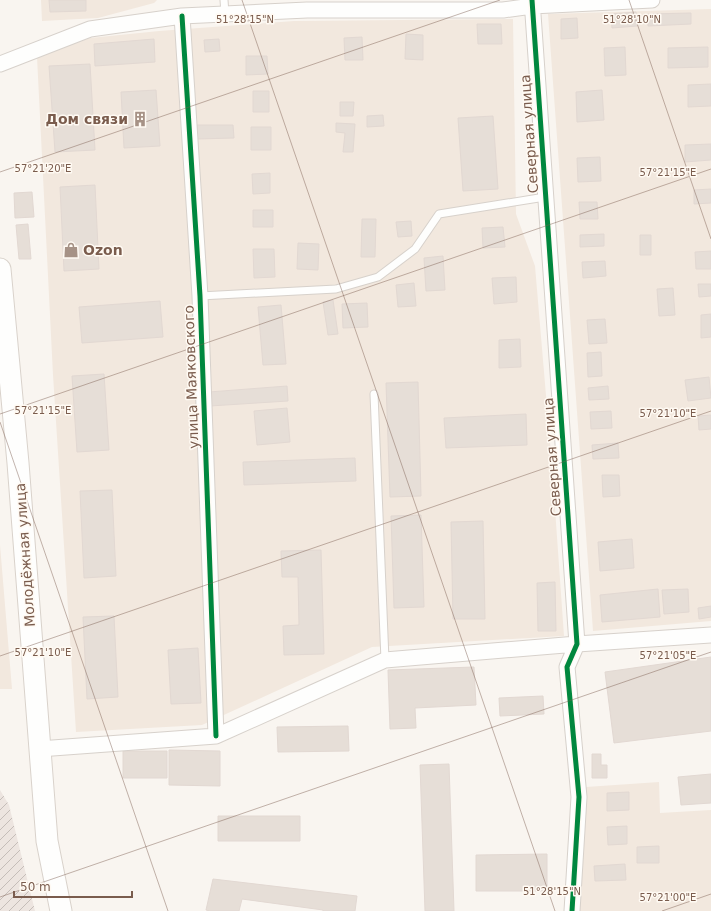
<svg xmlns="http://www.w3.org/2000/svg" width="711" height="911" viewBox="0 0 711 911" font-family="'DejaVu Sans',sans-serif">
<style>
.residential{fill:#f2e8de}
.industrial{fill:url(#industrial-furrows)}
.building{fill:#e6ded7;stroke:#e2d8d2}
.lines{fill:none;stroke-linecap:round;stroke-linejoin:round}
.lane-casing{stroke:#d7d1cb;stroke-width:9}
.street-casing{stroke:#d7d1cb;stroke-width:17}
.secondary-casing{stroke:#d9d2cb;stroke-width:23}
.lane{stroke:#fefefd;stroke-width:7}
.street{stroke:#fefefd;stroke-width:15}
.secondary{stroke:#fefefd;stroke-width:21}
.cycleway-casing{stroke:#fffaf3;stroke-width:8}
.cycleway{stroke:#00873e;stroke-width:5}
.ticks{fill:none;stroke:#7a5c4d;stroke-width:1;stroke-opacity:0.45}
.labels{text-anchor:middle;stroke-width:3;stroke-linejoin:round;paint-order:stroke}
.poi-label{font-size:14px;font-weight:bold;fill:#7a5c4d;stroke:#fffaf3;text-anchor:end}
.street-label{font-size:14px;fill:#7a5c4d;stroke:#fffaf3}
.ticks-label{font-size:10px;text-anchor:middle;fill:#7a5c4d;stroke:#fffaf3;stroke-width:3;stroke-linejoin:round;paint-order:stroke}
</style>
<defs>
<pattern id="industrial-furrows" width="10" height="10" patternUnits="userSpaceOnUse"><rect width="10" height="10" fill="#ede5e0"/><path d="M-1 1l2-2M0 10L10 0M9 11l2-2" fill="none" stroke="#c5bdb8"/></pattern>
</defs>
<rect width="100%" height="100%" fill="#f9f5f0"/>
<path class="residential" d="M41,0H157L154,3L98,18L42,21Z
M711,9V621L593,631L548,14Z
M513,19L516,214L535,266L552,466L564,636L372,647L202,725L76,732L53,375L37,57L90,38L159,31L294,21Z
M0,545L12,689H0Z
M659,782L660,813L711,810V911H577L586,787Z"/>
<path class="industrial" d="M0,790L9,805L35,911H0Z"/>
<path class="building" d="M49,0H86V11L50,12Z
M636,12L637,26L612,28L611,14Z
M691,13V24L648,26V14Z
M577,18L578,38L561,39V19Z
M477,24H501L502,44H478Z
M406,34L423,35V60L405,59Z
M362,37L363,60H345L344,38Z
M154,39L155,62L95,66L94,44Z
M219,39L220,51L205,52L204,40Z
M625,47L626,75L605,76L604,48Z
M708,47V67L668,68V48Z
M246,56H267L268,74L246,75Z
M90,64L95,150L55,152L49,66Z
M711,84V106L688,107V85Z
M156,90L160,146L124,148L121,92Z
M602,90L604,120L577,122L576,92Z
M253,91H269V112H253Z
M340,102H354L353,116H340Z
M383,115L384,126L367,127V116Z
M493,116L498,189L463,191L458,118Z
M336,123L355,124L353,152H343L345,133L336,132Z
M197,125H233L234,138L197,139Z
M251,127H271V150H251Z
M711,144V160L685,162V145Z
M600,157L601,181L578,182L577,158Z
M270,173V193L253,194L252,174Z
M95,185L99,269L64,271L60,187Z
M711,189V203L694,204V190Z
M32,192L34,217L15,218L14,193Z
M579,202H597L598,219H580Z
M253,210H273V227H253Z
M362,219H376L375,257H361Z
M411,221L412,236L398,237L396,222Z
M28,224L31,259H19L16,225Z
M503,227L505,247L483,248L482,228Z
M604,234V246L580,247V235Z
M640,235H651V255H640Z
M298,243L319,244L318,270L297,269Z
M253,249H274L275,277L254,278Z
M711,251V269H696L695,252Z
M443,256L445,290L426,291L424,258Z
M605,261L606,276L583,278L582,262Z
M516,277L517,302L494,304L492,278Z
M414,283L416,306L398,307L396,285Z
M698,284H711V296L699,297Z
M673,288L675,315L659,316L657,289Z
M333,300L338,334L328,335L323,302Z
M160,301L163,337L82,343L79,307Z
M367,303L368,327L343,328L342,304Z
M281,305L286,364L263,365L258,307Z
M711,314V337L701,338V315Z
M605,319L607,343L589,344L587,320Z
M520,339L521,367L499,368V340Z
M601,352L602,376L588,377L587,353Z
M104,374L109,450L77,452L72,376Z
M709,377L711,398L688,401L685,380Z
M418,382L421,496L390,497L386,383Z
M287,386L288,401L210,406L209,392Z
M608,386L609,399L589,400L588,388Z
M287,408L290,442L257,445L254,411Z
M611,411L612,428L591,429L590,412Z
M526,414L527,445L446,448L444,418Z
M711,415V429L699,430L698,416Z
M618,443L619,458L593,459L592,445Z
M355,458L356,481L244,485L243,462Z
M602,475H619L620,496L603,497Z
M112,490L116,576L84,578L80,491Z
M421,515L424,607L394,608L391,516Z
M483,521L485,619H453L451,522Z
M632,539L634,568L600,571L598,542Z
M321,550L324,654L284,655L283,626L299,625L298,577H282L281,551Z
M555,582L556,631H538L537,583Z
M658,589L660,617L602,622L600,595Z
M688,589L689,612L664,614L662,590Z
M711,606V617L699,619L698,608Z
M114,616L118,697L87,699L83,617Z
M198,648L201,703L171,704L168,650Z
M711,657V731L614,743L605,672Z
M474,667L476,705L415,708L416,728L390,729L388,670Z
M543,696L544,714L500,716L499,698Z
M348,726L349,751L278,752L277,727Z
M169,750L220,751V786L169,785Z
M123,751H167V778H123Z
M592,754H601V765H607V778H592Z
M449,764L454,911H425L420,765Z
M711,774V803L681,805L678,777Z
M629,792V810L607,811V793Z
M218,816H300V841H218Z
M627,826V844L608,845L607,827Z
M659,846V863H637V847Z
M547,854V891H476V855Z
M625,864L626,880L595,881L594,866Z
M213,879L357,896L355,911H323V910L242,899L239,911H210L206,910Z"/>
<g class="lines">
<g class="lane-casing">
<path id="lane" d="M224,0L225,14
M200,296L336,289L378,277L415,249L439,214L545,197
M374,394L385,660"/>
</g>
<g class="street-casing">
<path id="street" d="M532,0L577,644L567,667L579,797L572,911
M182,16L200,296L216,736
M0,64L90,29L182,16L307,10H503L532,6L652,0
M39,749L216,736L385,660L577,644L711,635"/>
</g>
<g class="secondary-casing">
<path id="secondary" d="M0,269L18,463L47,841L61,911"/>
</g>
<use href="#lane" class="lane"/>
<use href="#street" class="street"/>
<use href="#secondary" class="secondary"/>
<g class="cycleway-casing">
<path id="cycleway" d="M532,0L577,644L567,667L579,797L572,911
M182,16L200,296L216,736"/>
</g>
<use href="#cycleway" class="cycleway"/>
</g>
<path class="ticks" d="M242,0L555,911M629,0L711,239M0,172L500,0M0,414L711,169M0,422L168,911M0,656L711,411M0,897L711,652M662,911L711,894"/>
<defs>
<g id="building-bare" transform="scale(1.2)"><path d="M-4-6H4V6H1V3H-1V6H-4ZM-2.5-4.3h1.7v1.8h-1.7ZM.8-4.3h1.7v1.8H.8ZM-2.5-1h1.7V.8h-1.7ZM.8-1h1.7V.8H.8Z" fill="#a69286" stroke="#fffaf3" stroke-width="2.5" paint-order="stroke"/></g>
<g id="shop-bare" transform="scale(1.2)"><path d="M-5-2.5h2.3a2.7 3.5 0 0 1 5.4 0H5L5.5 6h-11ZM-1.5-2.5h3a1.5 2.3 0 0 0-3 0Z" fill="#a69286" stroke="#fffaf3" stroke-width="2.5" paint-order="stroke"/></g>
</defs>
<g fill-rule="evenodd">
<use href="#building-bare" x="140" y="119"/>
<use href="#shop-bare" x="71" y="250"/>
</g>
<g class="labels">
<g class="poi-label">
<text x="128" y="124">Дом связи</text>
<text x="83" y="255" text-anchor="start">Ozon</text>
</g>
<g class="street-label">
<text transform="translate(529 134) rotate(-94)" y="5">Северная улица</text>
<text transform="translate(191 377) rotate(-92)" y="5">улица Маяковского</text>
<text transform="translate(552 457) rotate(-94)" y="5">Северная улица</text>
<text transform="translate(25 555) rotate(-94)" y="5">Молодёжная улица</text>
</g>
</g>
<g class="ticks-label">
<text x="245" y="23">51°28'15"N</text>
<text x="632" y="23">51°28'10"N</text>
<text x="43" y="172">57°21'20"E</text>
<text x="668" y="176">57°21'15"E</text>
<text x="43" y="414">57°21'15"E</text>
<text x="668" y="417">57°21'10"E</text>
<text x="43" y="656">57°21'10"E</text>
<text x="668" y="659">57°21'05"E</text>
<text x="552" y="895">51°28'15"N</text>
<text x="668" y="901">57°21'00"E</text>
</g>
<path d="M14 891v6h118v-6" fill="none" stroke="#7a5c4d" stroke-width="2"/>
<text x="20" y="891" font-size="12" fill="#7a5c4d" stroke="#fffaf3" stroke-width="3" paint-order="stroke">50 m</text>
</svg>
